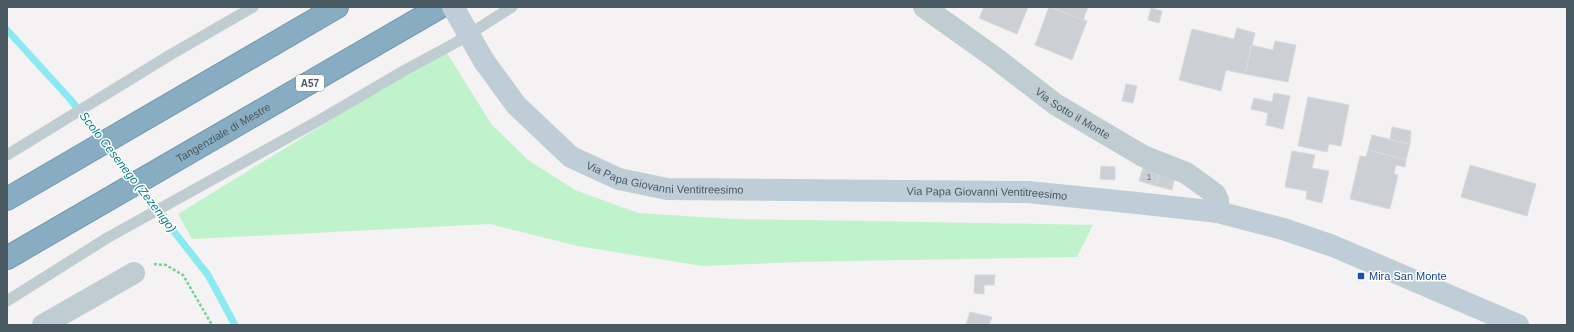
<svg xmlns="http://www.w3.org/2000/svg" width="1574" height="332" viewBox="0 0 1574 332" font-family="Helvetica,sans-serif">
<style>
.green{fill:#c0f2cc}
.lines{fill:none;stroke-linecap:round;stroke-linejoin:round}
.stream{stroke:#8beaf1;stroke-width:7}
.building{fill:#ccd0d4;stroke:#d6d9dd}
.motorway-casing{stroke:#7398ae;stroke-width:24}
.path{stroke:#76d397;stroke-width:2.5;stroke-dasharray:3 2;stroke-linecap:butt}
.service{stroke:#bfccd2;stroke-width:11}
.minor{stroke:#bfccd2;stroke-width:22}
.secondary{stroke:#bfcdd6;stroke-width:22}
.motorway{stroke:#88adc2;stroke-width:22}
.secondary-bridge{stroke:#bfcdd6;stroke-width:22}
.transit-dot{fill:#1a4fb4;stroke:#fff;stroke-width:1.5}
.labels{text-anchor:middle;stroke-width:3;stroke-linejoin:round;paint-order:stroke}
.number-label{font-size:9px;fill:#69777e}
.shield{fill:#fff;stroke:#7f8b90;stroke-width:1}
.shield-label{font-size:10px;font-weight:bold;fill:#485961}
.street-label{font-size:11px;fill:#485961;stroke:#fff}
.transit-label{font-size:11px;fill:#164399;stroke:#fff;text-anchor:start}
.water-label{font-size:12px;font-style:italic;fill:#097d85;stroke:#fff}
</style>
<rect width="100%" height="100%" fill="#f4f2f2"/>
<path class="green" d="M445,50L492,125L528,160L575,190L638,213L734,219L870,221L1093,225L1077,257L798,262L702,266L578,246L490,224L192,239L178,214Z"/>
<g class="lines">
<path class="stream" d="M7,30L70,99L208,275L235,325"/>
</g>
<path class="building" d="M984,7H1028L1017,34L979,18Z
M1049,7L1087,21L1072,60L1035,45Z
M1051,7H1088L1083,20Z
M1151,8L1162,11L1159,23L1148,20Z
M1237,28L1255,33L1245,74L1226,70L1221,91L1179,80L1192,29L1234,39Z
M1275,41L1296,45L1288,82L1245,74L1251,45L1273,50Z
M1126,84L1137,86L1133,103L1122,101Z
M1274,93L1290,96L1283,129L1266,125L1268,113L1251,109L1254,98L1272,102Z
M1308,97L1349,105L1341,146L1329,144L1327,152L1298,146Z
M1392,127L1411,131L1410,144L1390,140Z
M1372,135L1410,144L1406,160L1368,150Z
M1368,150L1406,160L1405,167L1396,165L1394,174L1398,175L1390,209L1350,199L1360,156L1366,157Z
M1292,151L1315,155L1312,168L1329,171L1322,203L1306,199L1307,191L1285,187Z
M1470,165L1536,184L1527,216L1461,197Z
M1101,166L1115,167V180L1100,179Z
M1143,167L1160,172L1156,186L1139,181Z
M1160,172L1175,176L1172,190L1156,186Z
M975,275H995L994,285H984V294L974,293Z
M970,312L992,317L989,325H966Z"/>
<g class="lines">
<g class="motorway-casing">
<g id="motorway">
<path d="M7,199L337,7"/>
<path id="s3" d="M7,258L440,7"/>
</g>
</g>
<path class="path" d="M154,264L166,265L183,275L212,325"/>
<path class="service" d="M7,155L170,55L253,7
M7,301L107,238L318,121L405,70L457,42L512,7"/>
<g class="minor">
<path id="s1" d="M924,7L994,57L1055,104L1143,156L1186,173L1207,188L1215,194L1218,200V212"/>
<path d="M43,325L134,273"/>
</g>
<path class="secondary" id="s2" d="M484,61L516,105L571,157L619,179L667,189L1028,192L1137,203L1218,212L1283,229L1333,246L1518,325"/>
<use href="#motorway" class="motorway"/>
<path class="secondary-bridge" d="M453,7L484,61"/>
</g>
<rect class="transit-dot" x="1357" y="272" width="8" height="8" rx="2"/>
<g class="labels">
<g class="number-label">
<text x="1149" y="180">1</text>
</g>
<rect class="shield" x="296" y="75" width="28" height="16" rx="3"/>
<g class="shield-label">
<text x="310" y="87">A57</text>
</g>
<g class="street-label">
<text dy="4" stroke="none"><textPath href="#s1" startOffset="183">Via Sotto il Monte</textPath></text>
<text dy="4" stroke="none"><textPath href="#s3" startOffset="250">Tangenziale di Mestre</textPath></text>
<text dy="4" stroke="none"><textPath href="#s2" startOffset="228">Via Papa Giovanni Ventitreesimo</textPath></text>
<text dy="4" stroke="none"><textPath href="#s2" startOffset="552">Via Papa Giovanni Ventitreesimo</textPath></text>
</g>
<g class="transit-label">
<text x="1369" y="280">Mira San Monte</text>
</g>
<g class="water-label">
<text transform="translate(128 172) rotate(52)" y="4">Scolo Cesenego (Zezenigo)</text>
</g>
</g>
<rect width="1574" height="332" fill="none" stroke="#485961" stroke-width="16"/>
</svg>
